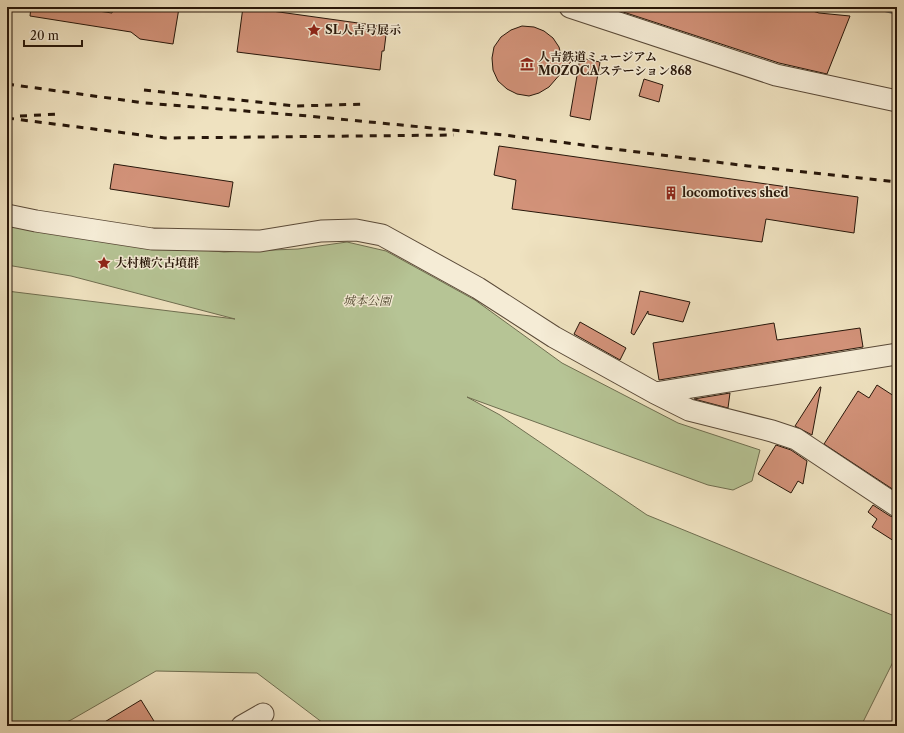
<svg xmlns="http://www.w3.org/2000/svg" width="904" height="733" viewBox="0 0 904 733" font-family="'Libre Caslon Text','Noto Serif JP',serif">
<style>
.green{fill:#b6c495;stroke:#6f6e50}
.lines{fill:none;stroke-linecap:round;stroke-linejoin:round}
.stream{stroke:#6f7975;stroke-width:6}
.building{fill:#d29279;stroke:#28170a}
.minor-casing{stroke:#5a4a38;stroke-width:23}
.minor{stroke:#f5ecd6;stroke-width:21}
.rail{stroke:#28170a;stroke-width:3;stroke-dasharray:7 7;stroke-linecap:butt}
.labels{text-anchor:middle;stroke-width:3;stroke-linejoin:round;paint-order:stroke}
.poi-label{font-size:12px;font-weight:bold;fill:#28170a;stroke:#f5ecd6;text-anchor:start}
.park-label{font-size:12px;font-style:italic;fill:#534b34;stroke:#f5ecd6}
</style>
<rect width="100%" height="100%" fill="#efe2c0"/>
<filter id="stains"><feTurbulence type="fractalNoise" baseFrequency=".005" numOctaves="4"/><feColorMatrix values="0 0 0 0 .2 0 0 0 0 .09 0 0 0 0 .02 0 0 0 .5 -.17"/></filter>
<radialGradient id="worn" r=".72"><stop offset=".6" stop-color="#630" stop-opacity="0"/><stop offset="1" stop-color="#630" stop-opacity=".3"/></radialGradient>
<path class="green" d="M7,220L128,243L224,252L298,249L347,242L386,251L475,300L562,363L678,423L760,450L752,481L733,490L708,485L467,397L500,415L647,515L897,617V654L861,726H327L257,673L156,671L71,720L57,726H7V291L235,319L71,276L7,265Z"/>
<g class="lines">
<path class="stream" d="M878,7L897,12"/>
</g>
<path class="building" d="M31,7H71L112,13L113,7H169L179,8L173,44L140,39L131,32L30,16Z
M243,7L387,27L384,51H382L380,70L237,52Z
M608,7H800L819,13L850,16L827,74L779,63Z
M522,26L534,27L544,31L553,38L559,47L561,55L575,57L549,87L539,93L529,96L517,94L507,89L498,81L493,70L492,58L494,47L501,37L511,30Z
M580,58L600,62L590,120L570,116Z
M644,79L663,85L659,102L639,96Z
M499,146L858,197L854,233L766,219L762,242L512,209L516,180L494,175Z
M114,164L233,182L229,207L110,189Z
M640,291L690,302L683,322L648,314V311L634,335L631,333Z
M580,322L626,348L620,360L574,334Z
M774,323L777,340L860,328L863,347L659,380L653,343Z
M877,385L897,398V492L824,444L858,391L869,398Z
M820,387H821L812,435L795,426Z
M730,393L728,408L694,399Z
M776,445L791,450L807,461L803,484L798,481L791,493L758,474Z
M873,505L890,516L897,518V543L872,527L877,519L868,512Z
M141,700L157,726H98Z"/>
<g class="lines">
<g class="minor-casing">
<path id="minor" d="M570,7L776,75L897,101
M7,215L36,221L152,239L260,241L321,231L356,230L382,235L478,288L554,337L655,393L689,410L772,431L796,439L897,506
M655,393L897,354
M242,726L263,714"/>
</g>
<use href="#minor" class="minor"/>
<path class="rail" d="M7,84L145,103L308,116L504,135L748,166L897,182
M144,90L296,106L367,104
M20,116L60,114
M7,118L165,138L454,135"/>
</g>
<defs>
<g id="sight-bare" transform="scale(1.08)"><path d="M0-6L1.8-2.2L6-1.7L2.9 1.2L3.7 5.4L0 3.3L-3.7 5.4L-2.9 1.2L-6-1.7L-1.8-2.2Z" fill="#8f2418" stroke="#f5ecd6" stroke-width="2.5" paint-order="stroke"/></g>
<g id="museum-bare" transform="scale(1.08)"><path d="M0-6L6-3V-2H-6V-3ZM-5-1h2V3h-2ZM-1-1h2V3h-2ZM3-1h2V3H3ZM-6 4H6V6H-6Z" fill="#8f2418" stroke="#f5ecd6" stroke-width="2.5" paint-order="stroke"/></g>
<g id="building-bare" transform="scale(1.08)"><path d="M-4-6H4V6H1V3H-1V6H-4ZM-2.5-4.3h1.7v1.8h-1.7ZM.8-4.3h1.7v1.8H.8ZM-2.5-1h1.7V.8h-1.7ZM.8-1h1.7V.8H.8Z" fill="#8f2418" stroke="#f5ecd6" stroke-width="2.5" paint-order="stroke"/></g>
</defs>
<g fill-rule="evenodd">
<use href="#sight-bare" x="314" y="30"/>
<use href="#museum-bare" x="527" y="64"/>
<use href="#building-bare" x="671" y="193"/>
<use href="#sight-bare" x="104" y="263"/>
</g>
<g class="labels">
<g class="poi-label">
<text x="325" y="34">SL人吉号展示</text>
<text x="538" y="61">人吉鉄道ミュージアム<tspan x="538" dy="14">MOZOCAステーション868</tspan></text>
<text x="682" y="197">locomotives shed</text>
<text x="115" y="267">大村横穴古墳群</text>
</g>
<g class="park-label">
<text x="367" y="305">城本公園</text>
</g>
</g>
<rect width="904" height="733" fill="none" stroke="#efe2c0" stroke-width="24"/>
<rect x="8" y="8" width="888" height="717" fill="none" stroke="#28170a" stroke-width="2"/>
<rect x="12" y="12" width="880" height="709" fill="none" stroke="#28170a"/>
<path d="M24 40v6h58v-6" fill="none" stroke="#28170a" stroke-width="2"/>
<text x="30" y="40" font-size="12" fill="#28170a" stroke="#f5ecd6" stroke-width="3" paint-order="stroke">20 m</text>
<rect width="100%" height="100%" filter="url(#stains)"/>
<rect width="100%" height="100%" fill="url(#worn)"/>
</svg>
